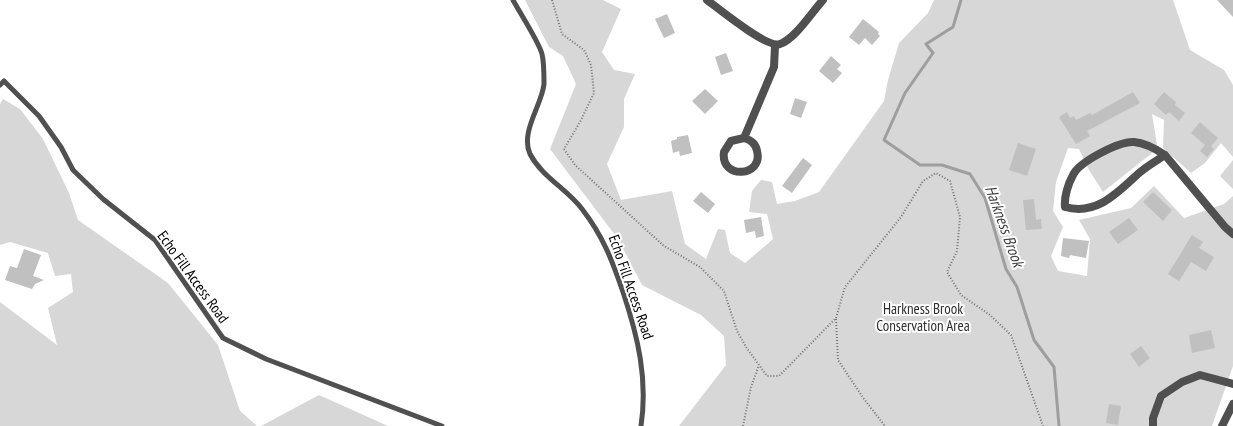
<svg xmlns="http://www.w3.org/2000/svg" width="1233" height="426" viewBox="0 0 1233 426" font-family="'PT Sans Narrow',sans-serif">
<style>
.green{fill:#d7d7d7}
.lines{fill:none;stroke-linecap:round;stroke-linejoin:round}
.stream{stroke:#9e9e9e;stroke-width:3}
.building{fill:#c0c0c0}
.path{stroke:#727272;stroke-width:2;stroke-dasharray:1 2;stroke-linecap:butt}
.service{stroke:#505050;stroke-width:5}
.minor{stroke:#505050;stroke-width:8}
.labels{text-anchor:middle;stroke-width:4;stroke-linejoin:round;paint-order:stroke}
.street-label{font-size:15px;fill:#000;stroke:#fff}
.park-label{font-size:15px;fill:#2e2e2e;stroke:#fff}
.water-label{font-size:16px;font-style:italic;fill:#3f3f3f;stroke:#fff}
</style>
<rect width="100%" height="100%" fill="#fff"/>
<path class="green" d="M525,0H603L621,9L602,52L614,70L635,74L624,99V127L607,164L621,200L672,191L685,244L706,259L718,229L725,230L730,253L745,263L773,239L767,214L749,212L752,191L761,180L772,182L777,204L795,201L819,192L884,101L888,80L899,43L928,13L934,0H1173L1190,50L1224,70L1233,85V157L1221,143L1205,163L1191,173L1163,148L1164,120L1152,114L1157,145L1152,153L1103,192L1089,170L1079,149L1068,148L1056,182L1053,211L1063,227L1051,256L1058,271L1087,276L1090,239L1079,220L1131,208L1154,186L1184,218L1224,204L1233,196V366L1212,426H679L726,365L724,336L701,315L642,285L618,239L550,149L576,84L563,56L549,47Z
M3,99L20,109L43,139L69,193L78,220L168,283L218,345L240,411L257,426H0V302L57,345L48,308L73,292L71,274L55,276L48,253L10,242L0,245V104Z
M1233,160V189L1220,176Z
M319,395L388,426H261Z"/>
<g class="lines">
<path class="stream" d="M961,0L953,27L926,44L933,53L905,93L884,140L920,165H942L970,174L985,198L1006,269L1017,287L1034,340L1054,367L1059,426"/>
</g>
<path class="building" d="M1217,0H1233V17Z
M667,14L675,33L664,38L655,19Z
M863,19L879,32L878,34L880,36L872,45L865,38L859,45L849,37Z
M726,53L733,71L721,75L715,57Z
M831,56L841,65L837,69L842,73L833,83L819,71Z
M705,89L718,101L705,114L692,101Z
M1133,92L1140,103L1087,131L1090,136L1076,144L1059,117L1067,112L1070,118L1074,116L1076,120L1090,113L1092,115Z
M1164,92L1176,102L1175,105L1185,113L1179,121L1169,112L1166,115L1154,104Z
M795,98L807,102L801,118L790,114Z
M1200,122L1218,138L1211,146L1214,149L1207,157L1200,151L1205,145L1191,133Z
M688,135L692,153L680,156L679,151L673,153L671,141L677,139V137Z
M1018,143L1036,149L1027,176L1009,170Z
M803,158L812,165L792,193L782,186Z
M701,192L715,204L708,213L693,201Z
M1153,192L1172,210L1163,221L1143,202Z
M1034,199L1036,220L1041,219L1042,229L1026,230L1023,200Z
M761,217L764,236L756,238L755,231L746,233L744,220Z
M1129,218L1138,230L1118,244L1109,232Z
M1192,235L1203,242L1199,248L1214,257L1206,271L1191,262L1179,281L1168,274Z
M1063,238L1089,241L1086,258L1070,255L1069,258L1061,256Z
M24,249L41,255L33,276L44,280L35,284L32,289L5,280L10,266L17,268Z
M1211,330L1215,348L1192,353L1189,335Z
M1141,346L1150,358L1139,367L1130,354Z
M1109,404L1121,406L1118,425L1106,423Z"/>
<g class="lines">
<path class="path" d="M552,0L562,34L584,50L591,65L594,93L580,122L564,149L575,165L664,246L700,267L724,291L737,331L746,347L767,376H779L836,318L845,287L901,217L923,181L936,173L950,181L960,217L957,251L947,272L961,295L990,315L1011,335L1043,426
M836,319L838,360L864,399L885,426
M743,426L751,387L759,365"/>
<path class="service" d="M513,0C520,13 539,42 542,54C544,62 544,75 544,84C542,105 520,132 530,154C542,177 567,189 582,209C603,236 612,260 623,292C638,337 648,379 641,426
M0,85L4,81L39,116L61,147L73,170L103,199L155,240L223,338L266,359L442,426"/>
<path class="minor" d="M707,0C719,9 768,49 780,44C795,39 812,12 823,0
M744,138L731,141L724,152C720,180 764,177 757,151C756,144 751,140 744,138L774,67L775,46
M1165,155C1156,161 1147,166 1139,173C1118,192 1097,216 1065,207C1064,197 1068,184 1073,175C1079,162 1119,141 1134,142C1145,143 1156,149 1165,155L1225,227L1233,234
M1153,426V418L1161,396L1182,382L1200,375L1233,384
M1222,426L1233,404"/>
</g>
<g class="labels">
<g class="street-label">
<text transform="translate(193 277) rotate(54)" y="5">Echo Fill Access Road</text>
<text transform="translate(631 287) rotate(71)" y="5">Echo Fill Access Road</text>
</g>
<g class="park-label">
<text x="923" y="314">Harkness Brook<tspan x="923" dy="17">Conservation Area</tspan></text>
</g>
<g class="water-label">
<text transform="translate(1005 226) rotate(70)" y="6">Harkness Brook</text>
</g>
</g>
</svg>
